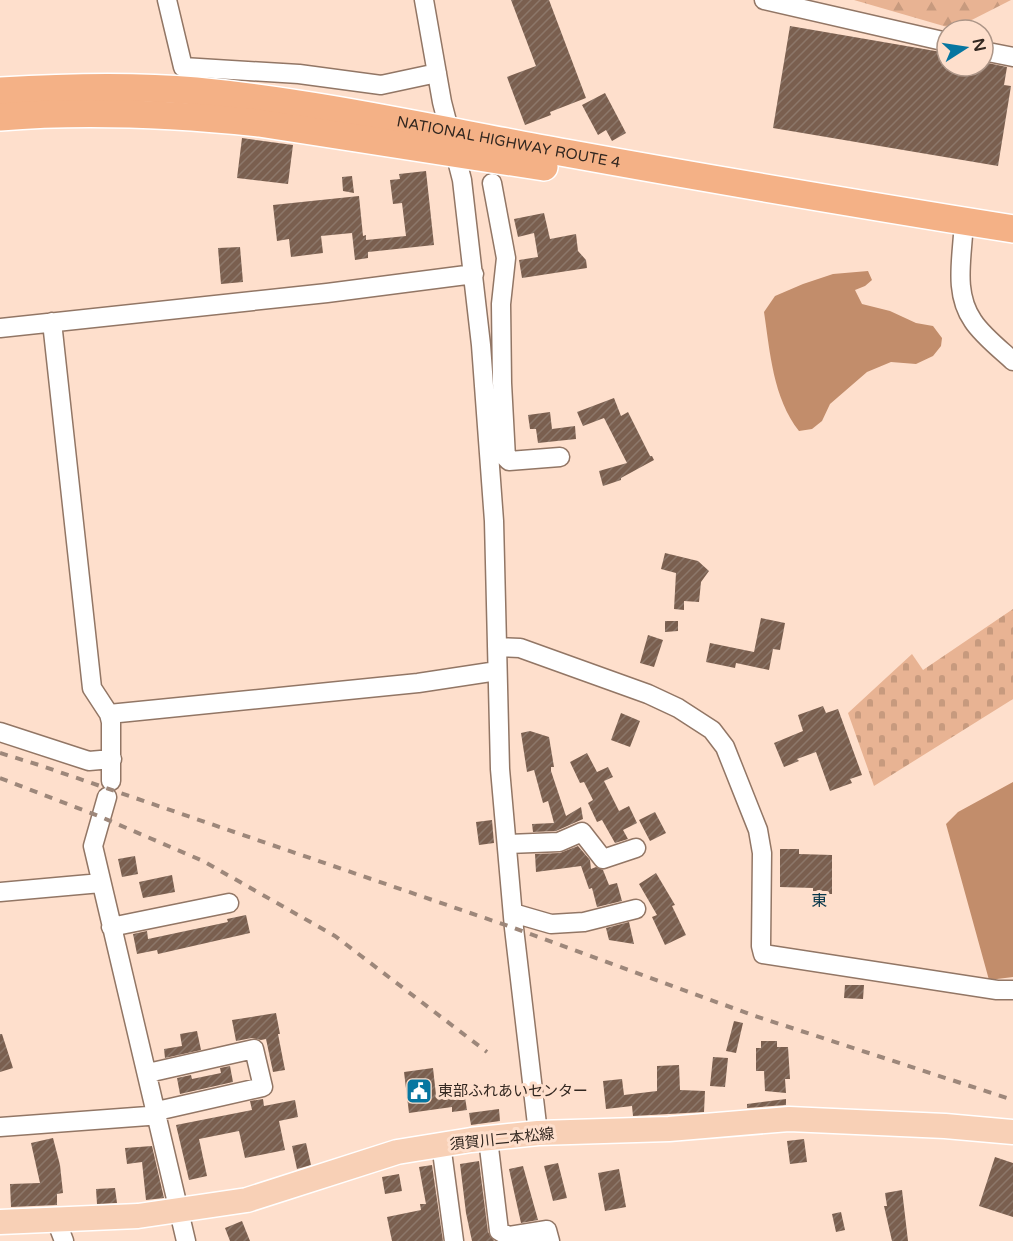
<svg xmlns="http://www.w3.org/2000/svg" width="1013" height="1241" viewBox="0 0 1013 1241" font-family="'Varela Round','Noto Sans JP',sans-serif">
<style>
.forest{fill:url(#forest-firs)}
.cemetery{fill:url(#cemetery-stones)}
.water{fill:#c28d6b}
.building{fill:url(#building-hatch)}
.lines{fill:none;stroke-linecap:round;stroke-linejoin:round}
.minor-casing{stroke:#927665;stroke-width:21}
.major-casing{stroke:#fff;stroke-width:27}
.highway-casing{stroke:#fff;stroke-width:30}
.minor{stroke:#fff;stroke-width:18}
.major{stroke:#f8d0b6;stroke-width:24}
.highway{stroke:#f4b186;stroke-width:27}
.rail{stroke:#9d877a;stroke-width:4;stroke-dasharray:8 8;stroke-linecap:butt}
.labels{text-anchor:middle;stroke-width:6;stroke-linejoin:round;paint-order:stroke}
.street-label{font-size:15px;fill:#322720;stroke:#fedfcc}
.poi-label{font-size:15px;fill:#322720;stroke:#fedfcc;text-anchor:start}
.neighbourhood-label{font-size:16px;fill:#043448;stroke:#fedfcc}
</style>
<defs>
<pattern id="forest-firs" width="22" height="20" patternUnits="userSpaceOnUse" patternTransform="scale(1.5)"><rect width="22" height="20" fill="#e8b393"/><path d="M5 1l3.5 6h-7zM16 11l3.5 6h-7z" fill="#c79a7e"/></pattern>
<pattern id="cemetery-stones" width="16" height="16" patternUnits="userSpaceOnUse" patternTransform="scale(1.5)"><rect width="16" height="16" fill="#e8b393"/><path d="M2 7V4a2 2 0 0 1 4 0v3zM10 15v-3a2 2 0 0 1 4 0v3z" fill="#c79a7e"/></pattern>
<pattern id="building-hatch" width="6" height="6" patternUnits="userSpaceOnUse" patternTransform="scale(1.5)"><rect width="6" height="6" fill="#7a5f4f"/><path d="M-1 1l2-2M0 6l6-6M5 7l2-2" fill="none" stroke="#8c776a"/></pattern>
</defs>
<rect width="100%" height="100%" fill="#fedfcc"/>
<path class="forest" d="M854,0H1011L954,29Z"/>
<path class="cemetery" d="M1013,609V699L874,786L848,713L912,654L923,670Z"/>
<path class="water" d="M868,271L872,280L865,286L855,290L862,304L890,311L916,323L933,326L942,338L941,346L933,356L916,364L891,362L867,372L830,404L822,421L812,429L799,431C773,398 770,352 764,312L775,296L803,284L833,274Z
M1013,782V977L989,980L946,824L958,812Z"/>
<path class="building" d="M511,0H549L586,98L550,112L551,115L525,125L507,77L536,66Z
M790,26L947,53V66H983V62L1007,67L1004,85L1011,86L998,166L773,128Z
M605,93L626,133L612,141L606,130L598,135L582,105Z
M242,138L293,145L288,184L237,178Z
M426,171L434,245L368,252V258L355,260L352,233L321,236L323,253L291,257L289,239L277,241L273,205L359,196L363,236L366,235V240L406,236L402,203L393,204L390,180L400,179L399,174Z
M352,176L354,193L343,191L342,177Z
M544,213L550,239L576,234L578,251L586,260L587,268L522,278L519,260L538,257L534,233L518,237L514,219Z
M240,247L243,282L221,284L218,248Z
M614,398L621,416L628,412L650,456H652L654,460L621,478V480L603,486L599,471L627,463L604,418L583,426L577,412Z
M550,412L552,429L575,426L576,439L538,443L536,429H530L528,415Z
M665,553L698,561L709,571L701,582L699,602L684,601V610L674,609L676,573L661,569Z
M761,618L785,623L780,650L773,649L769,670L736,663L735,668L706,662L710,643L754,652Z
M665,621H678V631L665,632Z
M648,635L663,640L654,667L640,663Z
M823,706L826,713L838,709L862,775L850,779L852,783L830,791L816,752L797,759L799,761L784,767L774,743L803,731L798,715Z
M621,713L640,721L630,747L611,740Z
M530,731L549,737L554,767H551V771L566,816L581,807L583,819L556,831L533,832L532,824L554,823L548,801L543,803L534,770L527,772L521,733Z
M587,753L597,772L608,767L613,777L604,781L619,811L629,806L637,823L623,830L628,839L615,843L602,820L597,822L588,803L593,800L584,782L580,783L570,762Z
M655,812L666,833L650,841L639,820Z
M492,820L494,843L479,845L476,822Z
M578,846L590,860L591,869L596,867L603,870L609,885L617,883L622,901L597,907L592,888L589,889L581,866L536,872L535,854L560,853Z
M780,849H799V854L832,855V894H813V888L780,887Z
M135,856L138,874L122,877L118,859Z
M656,873L675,905L672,906L686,935L665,945L652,917L657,915L639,884Z
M172,875L175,892L143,898L139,882Z
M246,915L250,933L158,954L157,950L137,954L133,934L147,931L148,939L228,922L227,919Z
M629,922L634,944L609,940L606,928Z
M845,985H864L863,999L844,998Z
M276,1013L280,1034H278L285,1070L273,1072L266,1039L261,1040L252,1038L236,1041L232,1020Z
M734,1021L743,1023L736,1053L726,1051Z
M197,1031L201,1050L165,1058L164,1049L182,1046L180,1034Z
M0,1034H2L13,1068L0,1072Z
M761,1041H777V1047H788L790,1079H785L786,1093L765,1091L764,1071H756V1048H761Z
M713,1057L728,1058L725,1087L710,1086Z
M679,1065L680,1090L705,1091L704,1112L633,1116L632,1106L606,1109L603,1081L622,1079L624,1095L657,1091V1066Z
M230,1066L233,1082L180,1094L177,1078L191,1075L192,1079L221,1073L220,1068Z
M433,1068L436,1095L464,1091L467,1110L452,1112V1107L409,1113L404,1072Z
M263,1099L264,1106L295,1100L298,1117L279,1121L285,1150L245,1158L239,1131L199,1139L207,1176L189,1180L176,1125L252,1110L250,1101Z
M786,1099V1105L747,1108V1104Z
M499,1109L500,1121L471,1125L469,1113Z
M53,1138L60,1165L63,1193L57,1194V1205L11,1207L10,1184L40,1183L31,1143Z
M804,1139L807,1162L790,1164L787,1141Z
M306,1143L311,1165L297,1169L292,1146Z
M152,1146L164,1198L146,1200L142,1162L127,1164L125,1148Z
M995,1157L1013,1163V1217L979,1206Z
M479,1161L488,1232L494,1241H472L466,1213L460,1164Z
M558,1163L567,1198L553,1201L544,1166Z
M432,1165L443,1241H392L387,1217L421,1210L420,1204H426L419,1167Z
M523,1166L538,1220L521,1223L509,1169Z
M619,1169L626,1207L605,1211L598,1173Z
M399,1174L402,1191L385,1194L382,1177Z
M115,1188L117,1203L97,1204L96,1189Z
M902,1190L908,1241H892L884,1206H887L885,1193Z
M841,1212L845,1230L836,1232L832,1214Z
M242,1221L250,1241H230L225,1228Z"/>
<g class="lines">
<g class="minor-casing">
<path id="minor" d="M167,0L183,67L299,74L381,85L437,73
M424,0L442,102L462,180L481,345L494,521L500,769L514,928L538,1133
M764,0L947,42
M983,51L1013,57
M492,183L506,258L501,304L502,383L506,458L509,461L560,457
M963,235C961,264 955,295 973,321C982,335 1001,350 1013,361
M52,322L92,688L109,714L111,722V781
M0,328L327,293L474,274
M497,647L520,648L648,694L678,708L712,730L725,747L758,830L762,853L761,946L763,954L997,990H1013
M109,714L418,683L497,671
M0,732L89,761L112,759
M107,797L93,846L186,1241
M508,844L559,842L582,832L603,859L636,848
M0,892L101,883
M513,913L551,924L584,922L636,909
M111,927L229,903
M0,1127L148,1116L157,1111L263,1087L254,1049L148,1073
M488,1139L499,1231L508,1236L547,1230L550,1241
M441,1144L454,1241
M56,1220L64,1241"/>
</g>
<g class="major-casing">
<path id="major" d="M0,1222L138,1216L247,1200L397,1152L471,1140L538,1133L669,1129L789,1119L945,1126L1013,1132"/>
</g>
<g class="highway-casing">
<g id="highway">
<path id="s1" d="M0,91C65,87 131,85 196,91C321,103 443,131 566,153C715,180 864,205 1013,229"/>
<path d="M0,117C86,110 173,114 259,123L544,167"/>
</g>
</g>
<use href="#minor" class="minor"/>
<use href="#major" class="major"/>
<use href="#highway" class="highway"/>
<path class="rail" d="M0,753L39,765L514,928L752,1015L1013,1100
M0,778L101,817L203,861L335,936L487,1052"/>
</g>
<defs>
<g id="civic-square" transform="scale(1.35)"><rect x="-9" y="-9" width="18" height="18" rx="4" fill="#0776a0" stroke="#fedfcc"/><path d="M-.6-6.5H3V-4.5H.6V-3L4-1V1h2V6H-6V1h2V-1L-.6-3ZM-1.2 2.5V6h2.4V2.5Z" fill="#fff"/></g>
</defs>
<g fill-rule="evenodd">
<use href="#civic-square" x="419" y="1091"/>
</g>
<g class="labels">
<g class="street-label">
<text dy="5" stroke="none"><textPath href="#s1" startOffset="513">NATIONAL HIGHWAY ROUTE 4</textPath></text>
<text transform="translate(502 1139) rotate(-6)" y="5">須賀川二本松線</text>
</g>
<g class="poi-label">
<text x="438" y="1096">東部ふれあいセンター</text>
</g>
<g class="neighbourhood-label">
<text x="819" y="906">東</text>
</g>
</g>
<g transform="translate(965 48) rotate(78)"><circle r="28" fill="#fedfcc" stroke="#ac9587" stroke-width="1.5"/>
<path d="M0-4.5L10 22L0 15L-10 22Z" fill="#0776a0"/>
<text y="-9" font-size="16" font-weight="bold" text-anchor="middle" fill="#322720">N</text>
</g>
</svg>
